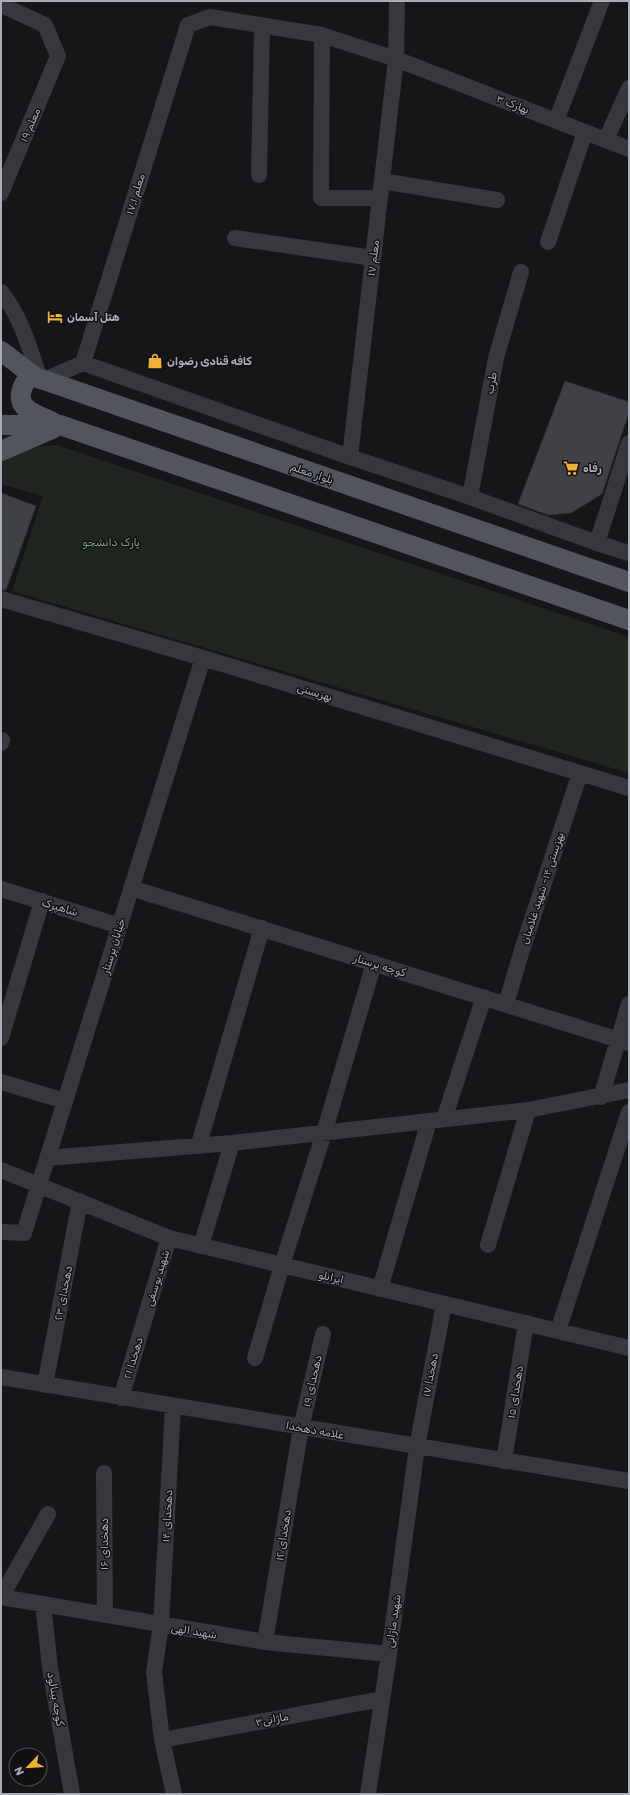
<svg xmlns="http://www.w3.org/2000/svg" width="630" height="1795" viewBox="0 0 630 1795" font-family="Rubik,Vazirmatn,sans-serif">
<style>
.green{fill:#1e261f}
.building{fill:#404145;stroke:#303034}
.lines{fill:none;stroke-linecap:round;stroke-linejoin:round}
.minor{stroke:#37383d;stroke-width:16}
.major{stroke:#53555c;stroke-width:20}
.labels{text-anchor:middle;stroke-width:3;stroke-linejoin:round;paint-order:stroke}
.street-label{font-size:11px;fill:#a8adb8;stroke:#111113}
.poi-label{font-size:11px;font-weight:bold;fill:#a8adb8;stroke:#111113;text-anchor:start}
.park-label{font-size:11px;fill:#7fa381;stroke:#111113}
</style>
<rect width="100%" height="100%" fill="#161618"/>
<path class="green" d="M57,445L629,637V773L12,591L43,496L1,484V463C15,448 38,446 57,445Z"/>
<path class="building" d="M565,381L629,402V412L602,494L571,513L548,515L518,504Z
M1,493L36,506L6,590H1Z"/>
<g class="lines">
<path class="minor" d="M1,5L45,25L58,56L1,193
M322,35L321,198H380
M556,121L602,1
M606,140L629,88
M259,175L262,25
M382,181L497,200
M235,238L373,258
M548,242L585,132
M1,292C20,314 31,352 40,379
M83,363L188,25L210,17L322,35L396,59L629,149
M44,380L83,363L350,457L470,497L597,543L629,553
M350,457L396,59L397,1
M470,497L496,358L521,272
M597,543L629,443
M1,599L203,658L629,788
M1,743L2,740
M131,888L629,1043
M1,889L120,926
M506,1004L522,950L580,773
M1,1038L42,901
M1,1082L65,1101
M601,1097L629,1004
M444,1119L484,997
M199,1144L262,928
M47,1158L232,1143L528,1110L629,1090
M1,1170L169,1238L629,1348
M1,1232L24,1233L203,658
M488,1245L528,1110
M201,1246L232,1143
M380,1289L429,1121
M558,1331L629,1112
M255,1358L282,1265L324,1133L374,963
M1,1377L629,1481
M45,1385L80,1201
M121,1398L169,1238
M173,1406L161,1625L154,1672L162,1740L174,1794
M504,1461L526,1323
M104,1473L105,1615
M1,1597L265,1642L389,1654
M1,1597L48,1514
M43,1604L50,1668L72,1794
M265,1642L301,1428L323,1334
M162,1740L382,1699
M368,1794L389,1654L417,1447L444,1304"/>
<path class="major" d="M1,351L35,377L44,380L629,582
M35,377H30C22,384 16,399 26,408C33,415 46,418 54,423
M1,425H60L629,620
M1,451L54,428"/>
</g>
<defs>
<g id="hotel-bare" transform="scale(1.2)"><path d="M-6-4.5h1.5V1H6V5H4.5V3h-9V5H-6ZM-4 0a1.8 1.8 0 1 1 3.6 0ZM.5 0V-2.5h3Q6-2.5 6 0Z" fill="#f2b134" stroke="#111113" stroke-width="2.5" paint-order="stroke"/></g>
<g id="shop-bare" transform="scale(1.2)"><path d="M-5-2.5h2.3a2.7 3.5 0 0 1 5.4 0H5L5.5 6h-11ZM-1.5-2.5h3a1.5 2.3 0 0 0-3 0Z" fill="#f2b134" stroke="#111113" stroke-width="2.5" paint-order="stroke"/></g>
<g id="supermarket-bare" transform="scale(1.2)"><path d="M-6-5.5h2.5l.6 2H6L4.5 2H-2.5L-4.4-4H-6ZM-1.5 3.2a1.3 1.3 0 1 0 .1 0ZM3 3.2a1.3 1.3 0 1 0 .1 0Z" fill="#f2b134" stroke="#111113" stroke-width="2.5" paint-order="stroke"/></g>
</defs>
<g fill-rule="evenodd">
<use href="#hotel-bare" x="55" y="317"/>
<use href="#shop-bare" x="155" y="361"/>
<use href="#supermarket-bare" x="571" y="468"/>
</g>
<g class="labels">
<g class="street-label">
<text transform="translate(513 104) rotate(21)" y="4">بهارک ۳</text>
<text transform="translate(30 125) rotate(-67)" y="4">معلم ۱۹</text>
<text transform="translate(135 194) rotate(-73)" y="4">معلم ۱۷٫۱</text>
<text transform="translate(373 258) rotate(-83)" y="4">معلم ۱۷</text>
<text transform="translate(491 383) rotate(-79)" y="4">طرب</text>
<text transform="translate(312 473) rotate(19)" y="4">بلوار معلم</text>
<text transform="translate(315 692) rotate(17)" y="4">بهزیستی</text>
<text transform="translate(542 888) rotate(-72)" y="4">بهزیستی ۱۴- شهید غلامیان</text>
<text transform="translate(60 907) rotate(17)" y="4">شاهپرک</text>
<text transform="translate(113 946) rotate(-73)" y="4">خیابان پرستار</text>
<text transform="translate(380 965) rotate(17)" y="4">کوچه پرستار</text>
<text transform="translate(331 1277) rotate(13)" y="4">ایرانلو</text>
<text transform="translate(157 1278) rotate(-73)" y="4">شهید یوسفی</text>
<text transform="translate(63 1293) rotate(-79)" y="4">دهخدای ۲۳</text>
<text transform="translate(133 1358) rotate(-73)" y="4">دهخدا ۲۱</text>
<text transform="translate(430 1375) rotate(-79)" y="4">دهخدا ۱۷</text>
<text transform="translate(312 1381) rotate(-77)" y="4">دهخدای ۱۹</text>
<text transform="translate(515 1392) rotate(-81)" y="4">دهخدای ۱۵</text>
<text transform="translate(315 1430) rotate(10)" y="4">علامه دهخدا</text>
<text transform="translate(167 1516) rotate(-87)" y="4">دهخدای ۱۴</text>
<text transform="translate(283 1535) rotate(-81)" y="4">دهخدای ۱۲</text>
<text transform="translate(104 1544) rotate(-90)" y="4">دهخدای ۱۶</text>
<text transform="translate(393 1621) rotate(-82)" y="4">شهید ماژانی</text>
<text transform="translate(194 1631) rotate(9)" y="4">شهید الهی</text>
<text transform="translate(56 1699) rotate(80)" y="4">کوچه بینالود</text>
<text transform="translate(272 1719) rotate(-11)" y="4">ماژانی۳</text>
</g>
<g class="poi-label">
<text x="67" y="321">هتل آسمان</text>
<text x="167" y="365">کافه قنادی رضوان</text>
<text x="583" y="472">رفاه</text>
</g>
<g class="park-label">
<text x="111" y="546">پارک دانشجو</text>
</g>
</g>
<rect width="630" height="1795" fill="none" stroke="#a8adb8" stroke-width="4"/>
<g transform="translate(28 1767) rotate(245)"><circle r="19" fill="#111113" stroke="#4d4f55"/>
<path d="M0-3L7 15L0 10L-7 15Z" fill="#f2b134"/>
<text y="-6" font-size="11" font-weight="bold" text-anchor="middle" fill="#a8adb8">N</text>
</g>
</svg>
